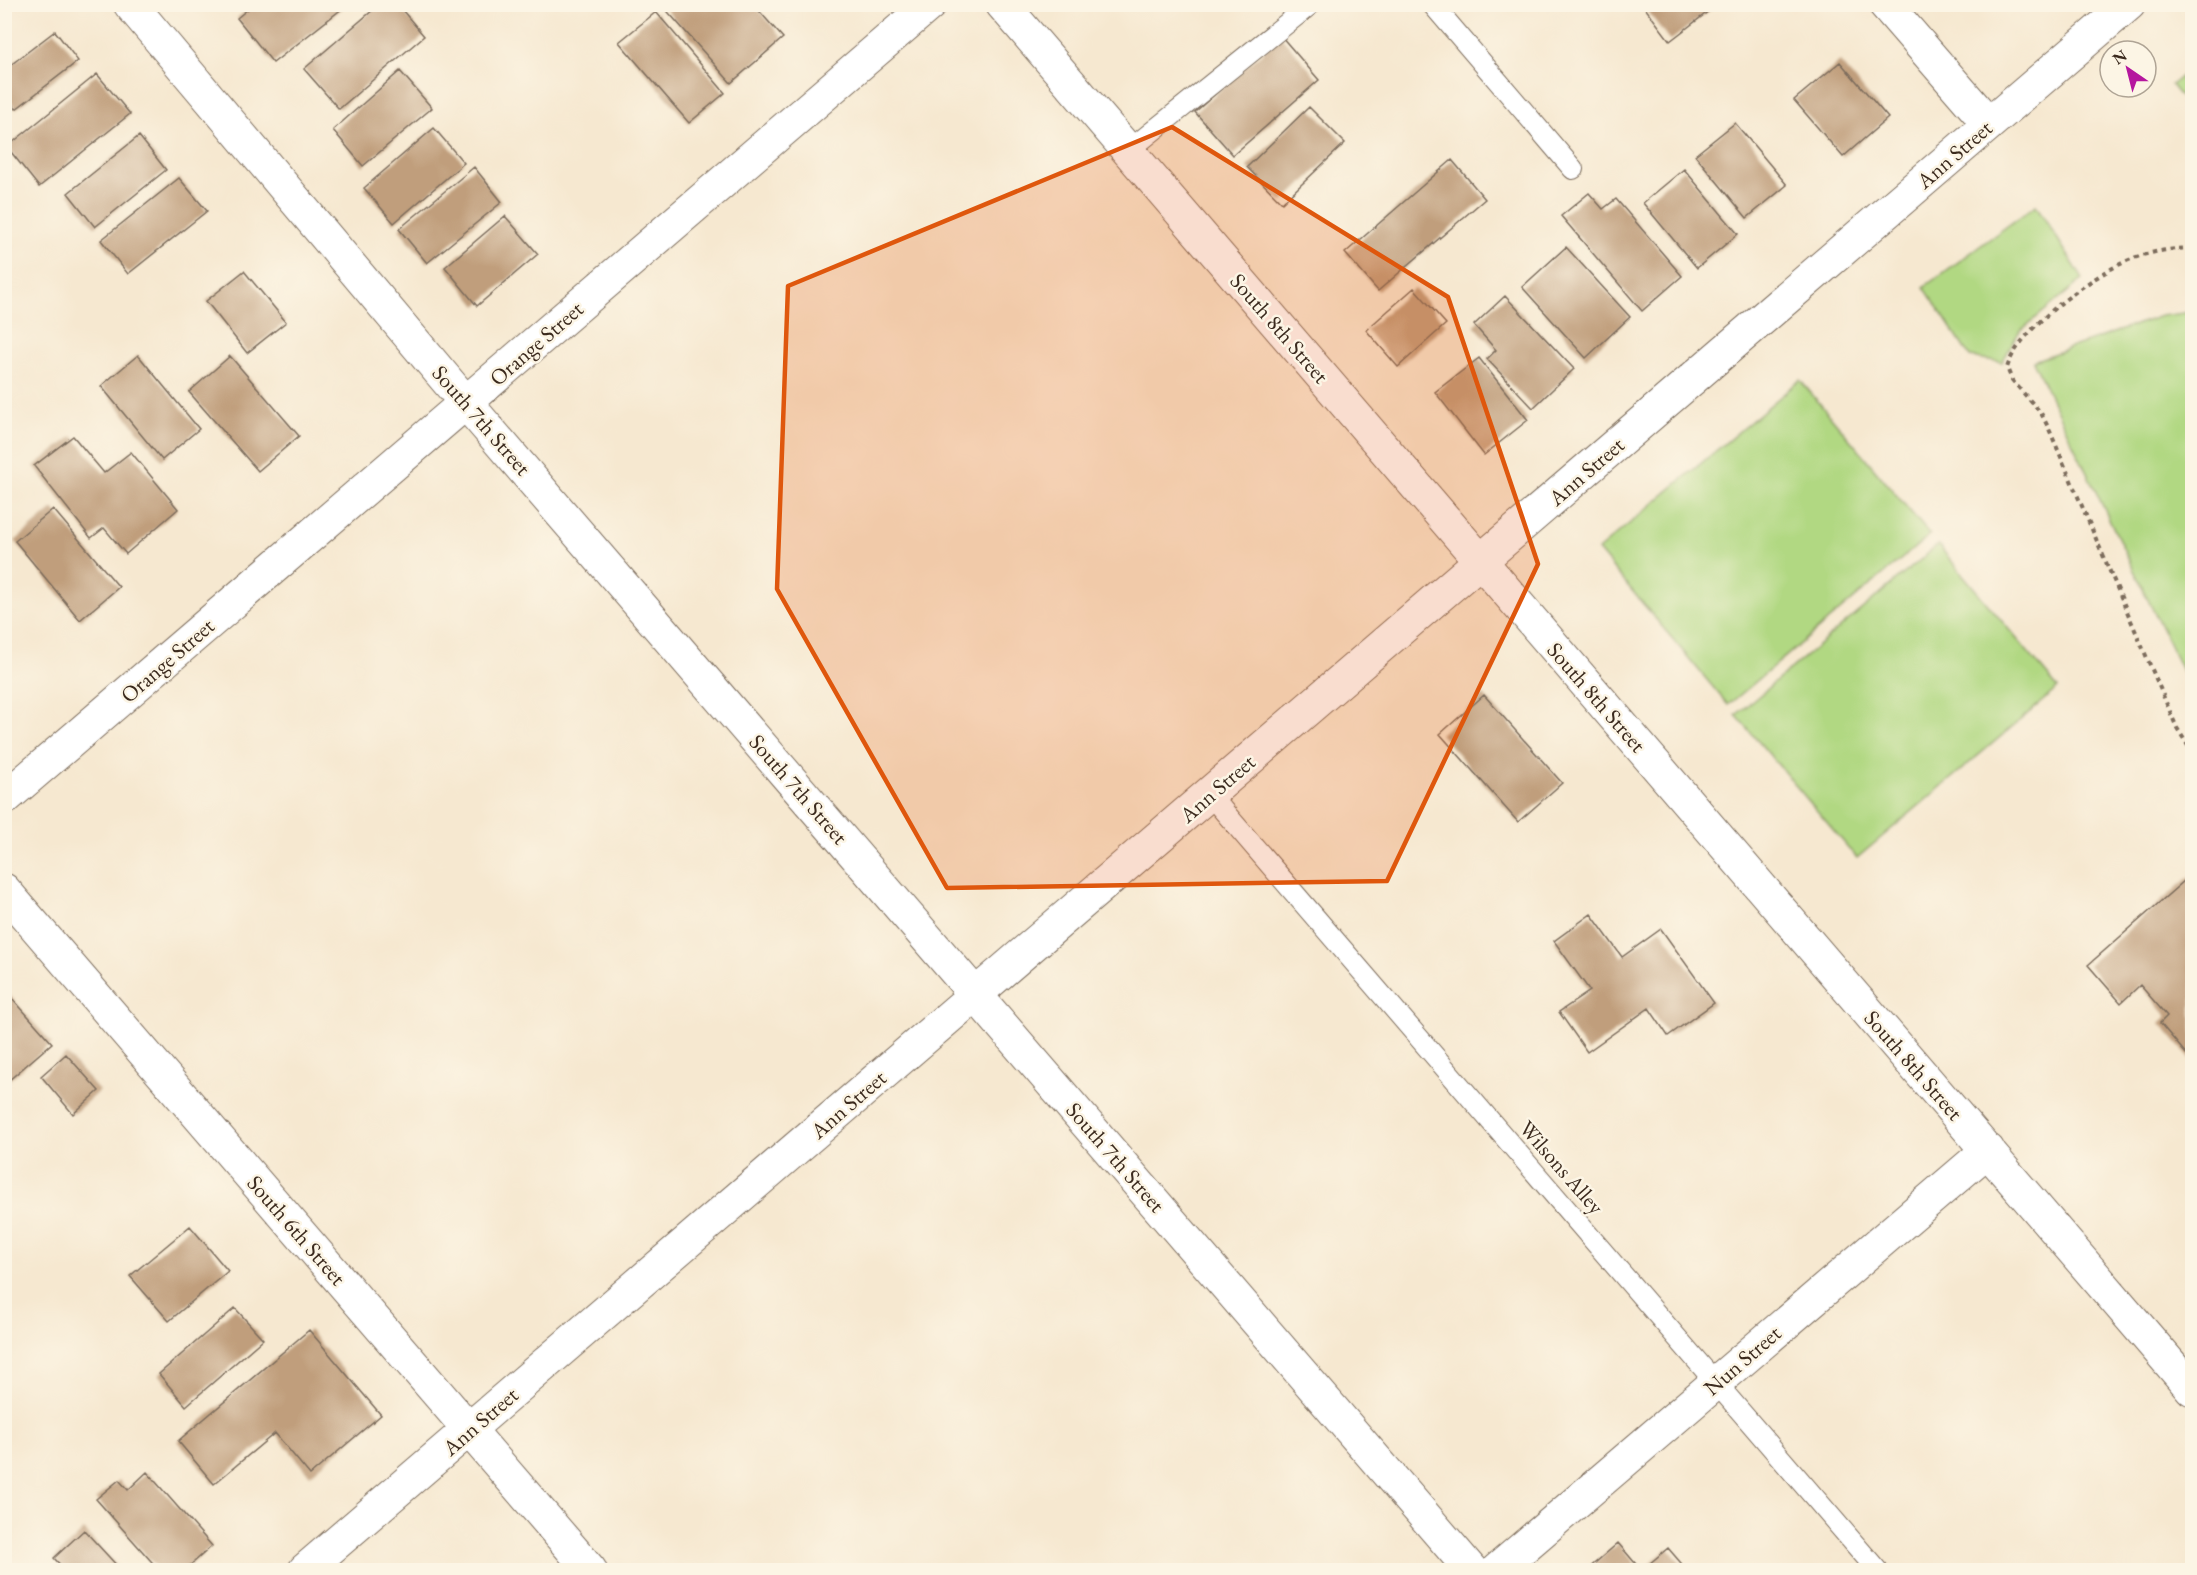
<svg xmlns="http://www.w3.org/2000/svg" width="2197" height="1575" viewBox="0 0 2197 1575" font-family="'EB Garamond',serif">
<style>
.green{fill:#b1d882;stroke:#768150;stroke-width:1.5}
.building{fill:#c09e7c}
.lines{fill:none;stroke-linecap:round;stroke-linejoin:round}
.lane-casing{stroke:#7c6c5c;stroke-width:22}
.street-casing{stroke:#7c6c5c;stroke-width:35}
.secondary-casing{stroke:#7c6c5c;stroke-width:35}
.path{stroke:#7c6c5c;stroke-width:4;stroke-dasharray:4.5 4.5;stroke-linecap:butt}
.lane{stroke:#fff;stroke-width:20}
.street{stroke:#fff;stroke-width:33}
.secondary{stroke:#fff;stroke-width:33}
.marked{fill:#df570d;fill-opacity:0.2;stroke:#df570d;stroke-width:4.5;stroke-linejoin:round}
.labels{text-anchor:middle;stroke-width:5;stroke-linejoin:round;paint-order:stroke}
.street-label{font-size:22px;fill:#3b2a1e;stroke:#fcf5e5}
</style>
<rect width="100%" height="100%" fill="#fcf5e5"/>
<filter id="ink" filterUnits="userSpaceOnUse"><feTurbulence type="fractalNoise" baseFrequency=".0167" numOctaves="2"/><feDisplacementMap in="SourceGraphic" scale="12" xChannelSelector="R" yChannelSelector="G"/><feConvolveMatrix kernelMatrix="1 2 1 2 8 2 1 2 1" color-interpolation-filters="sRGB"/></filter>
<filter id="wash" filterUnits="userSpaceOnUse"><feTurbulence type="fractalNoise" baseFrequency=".008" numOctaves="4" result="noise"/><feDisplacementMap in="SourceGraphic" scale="24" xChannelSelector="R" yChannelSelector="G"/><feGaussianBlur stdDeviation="1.35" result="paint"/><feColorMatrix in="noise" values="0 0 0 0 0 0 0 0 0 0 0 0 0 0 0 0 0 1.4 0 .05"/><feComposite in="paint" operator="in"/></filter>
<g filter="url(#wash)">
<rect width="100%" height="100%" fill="#f6e8d0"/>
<path class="green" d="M2192,68V111L2171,85Z
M2036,205L2083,279L2019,332L2002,362L1970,357L1924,287Z
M2192,312V691L2033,361L2161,316Z
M1800,380L1930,535L1728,705L1598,550Z
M1938,545L2058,688L1857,858L1736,715Z"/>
<g id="blocks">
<path class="building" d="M254,4H348L273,63L237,18Z
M380,4H397L424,36L339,109L304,69Z
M661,4H753L783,38L731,83Z
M1642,4H1718L1670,41Z
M656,12L725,93L689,123L619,42Z
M55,31L78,61L16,109L4,94V70Z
M1281,36L1319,80L1233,155L1195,112Z
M1840,62L1888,118L1843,157L1794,100Z
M400,71L432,108L363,166L333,130Z
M97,74L130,114L39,187L7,147Z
M1309,107L1345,143L1282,203L1247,167Z
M1735,123L1787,185L1747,218L1695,155Z
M434,128L464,163L394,223L364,188Z
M139,136L166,170L95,227L68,193Z
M1452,160L1485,199L1378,291L1345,253Z
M474,167L502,202L427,263L399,229Z
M1684,169L1738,234L1697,268L1643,203Z
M179,178L207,211L128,274L101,240Z
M1589,193L1603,209L1616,199L1682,276L1642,311L1561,216Z
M505,216L538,254L477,306L445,267Z
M1566,247L1630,317L1586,358L1522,287Z
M244,271L286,322L247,353L206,301Z
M1414,288L1446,324L1398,367L1366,330Z
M1505,296L1574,369L1533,408L1487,359L1496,350L1474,325Z
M138,355L199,429L162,460L101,386Z
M230,356L299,436L258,471L189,392Z
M1479,358L1528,420L1484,455L1435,392Z
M73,436L104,473L131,452L178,509L126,554L104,528L91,538L34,466Z
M53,509L119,587L80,620L15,541Z
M1484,695L1562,783L1518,822L1440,734Z
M2192,874V1061L2160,1023L2167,1016L2140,985L2121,1003L2088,965Z
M1591,914L1622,957L1661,929L1714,1003L1668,1036L1649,1008L1587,1052L1559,1012L1590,991L1554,941Z
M4,989L52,1043L8,1081L4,1078Z
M66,1054L99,1091L73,1114L41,1076Z
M190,1226L228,1271L169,1321L130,1276Z
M235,1308L263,1339L186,1406L159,1374Z
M309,1330L381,1415L310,1475L275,1433L214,1484L178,1441Z
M147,1472L212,1546L185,1570H159L96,1499L119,1480L128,1490Z
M84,1530L121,1570H65L54,1558Z
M1618,1543L1641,1570H1587Z
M1668,1548L1687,1570H1642Z"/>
</g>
</g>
<g filter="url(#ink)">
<use href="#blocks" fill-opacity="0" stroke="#7c6c5c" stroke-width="1.5"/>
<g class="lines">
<g class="lane-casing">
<path id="lane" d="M1432,4L1573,169
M1128,151L1311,4
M1209,794L1877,1570"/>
</g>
<g class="street-casing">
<path id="street" d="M130,4L466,403L1471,1570
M1885,4L1989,124
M4,799L930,4
M4,890L590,1570
M305,1570L2129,4
M1497,1570L1988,1150"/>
</g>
<g class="secondary-casing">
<path id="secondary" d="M1002,4L2192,1389"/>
</g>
<path class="path" d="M2192,248C2171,249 2150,251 2129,260C2093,275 2018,329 2007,368L2012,380L2041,413L2049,429L2177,728L2192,752"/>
<use href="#lane" class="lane"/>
<use href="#street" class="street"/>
<use href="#secondary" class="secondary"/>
</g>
</g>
<path class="marked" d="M1172,127L1448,297L1538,564L1387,881L947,888L777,589L788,286Z"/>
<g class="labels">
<g class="street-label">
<text transform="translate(1954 154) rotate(-41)" y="8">Ann Street</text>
<text transform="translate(1280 328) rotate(49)" y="8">South 8th Street</text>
<text transform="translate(536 343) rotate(-41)" y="8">Orange Street</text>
<text transform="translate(482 420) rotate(49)" y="8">South 7th Street</text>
<text transform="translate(1586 471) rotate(-41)" y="8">Ann Street</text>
<text transform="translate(167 660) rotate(-41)" y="8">Orange Street</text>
<text transform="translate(1597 697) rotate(49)" y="8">South 8th Street</text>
<text transform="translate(1217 788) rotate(-41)" y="8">Ann Street</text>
<text transform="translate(799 789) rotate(49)" y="8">South 7th Street</text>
<text transform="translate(1914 1065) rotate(49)" y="8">South 8th Street</text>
<text transform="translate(848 1104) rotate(-41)" y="8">Ann Street</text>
<text transform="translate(1116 1157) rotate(49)" y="8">South 7th Street</text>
<text transform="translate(1562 1167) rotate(49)" y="8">Wilsons Alley</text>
<text transform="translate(297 1230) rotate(49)" y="8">South 6th Street</text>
<text transform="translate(1742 1360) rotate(-41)" y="8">Nun Street</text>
<text transform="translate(480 1421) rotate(-41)" y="8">Ann Street</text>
</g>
</g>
<rect width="2197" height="1575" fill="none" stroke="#fcf5e5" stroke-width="24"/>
<g transform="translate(2128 69) rotate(325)"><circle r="28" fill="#fcf5e5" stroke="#afa495" stroke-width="1.5"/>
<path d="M0-4.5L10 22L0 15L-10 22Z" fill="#b5179e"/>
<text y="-9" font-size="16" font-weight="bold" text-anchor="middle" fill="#3b2a1e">N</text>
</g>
</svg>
